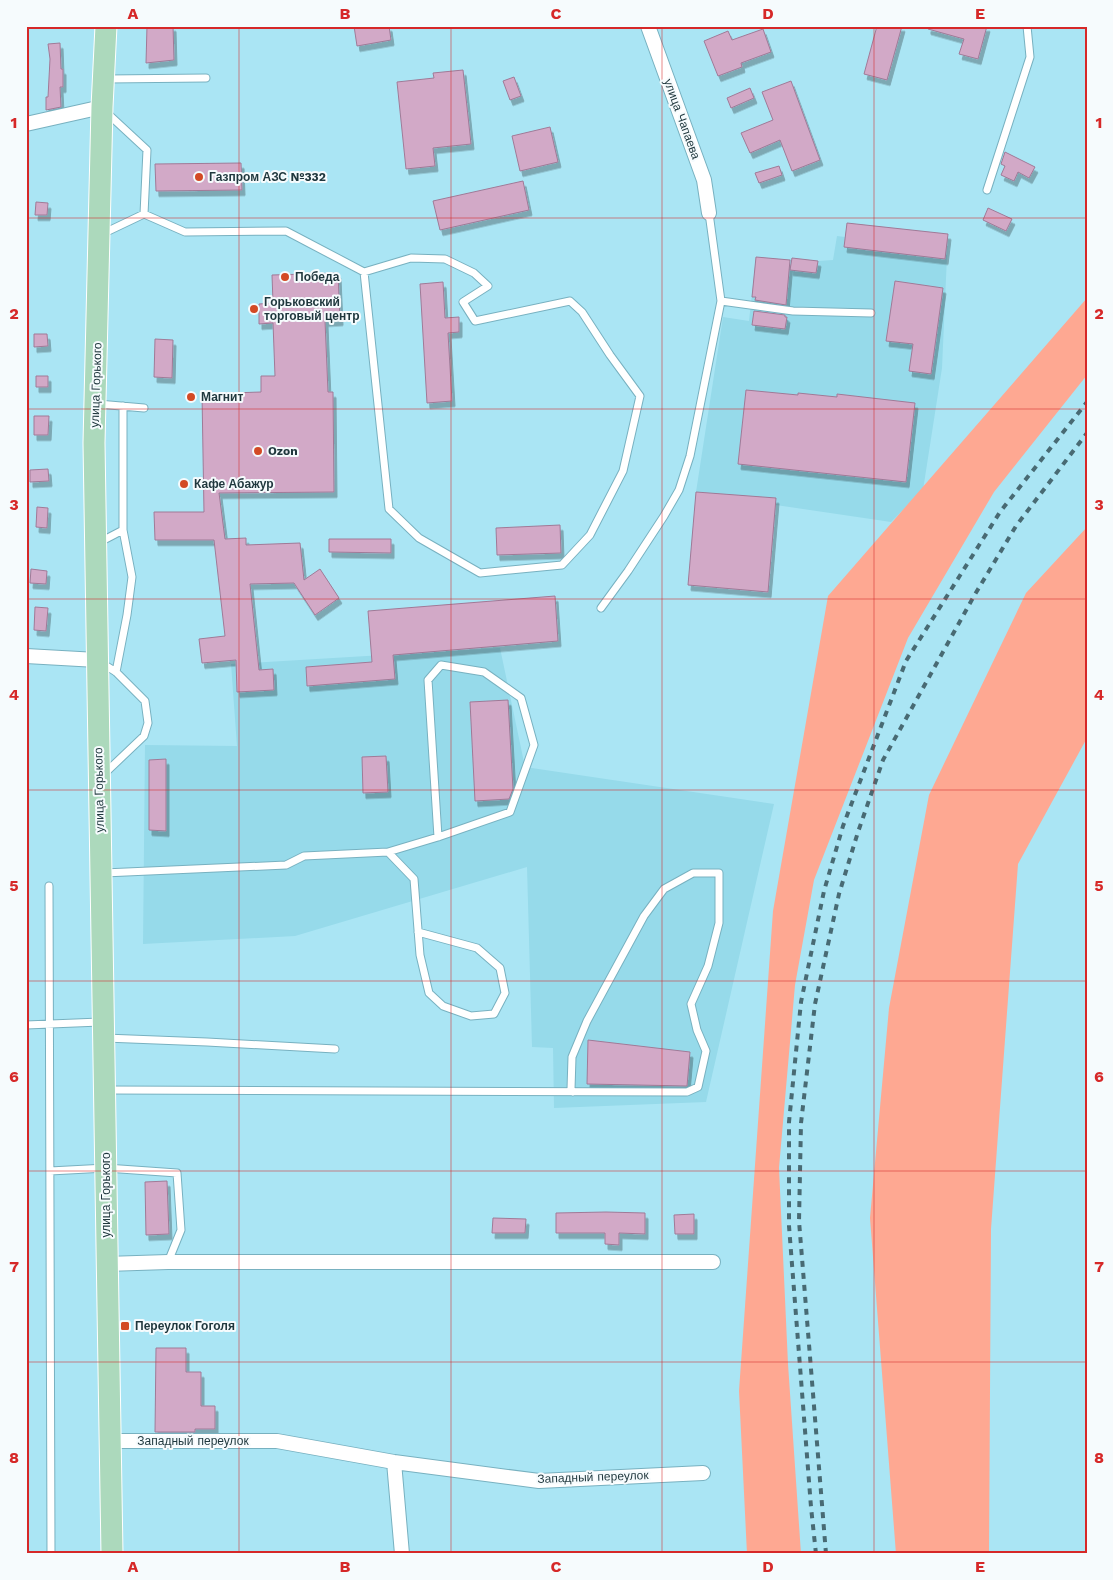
<svg xmlns="http://www.w3.org/2000/svg" width="1113" height="1580" viewBox="0 0 1113 1580" font-family="'Work Sans',sans-serif">
<style>
.built{fill:#96daea}
.green{fill:#fea892}
.building{fill:#d2a9c7;stroke:#a07a97;filter:url(#shadow)}
.lines{fill:none;stroke-linecap:round;stroke-linejoin:round}
.service-casing{stroke:#78b1c0;stroke-width:9}
.minor-casing{stroke:#78b1c0;stroke-width:16}
.primary-casing{stroke:#fff;stroke-width:23}
.service{stroke:#fff;stroke-width:7}
.minor{stroke:#fff;stroke-width:14}
.primary{stroke:#acd9bc;stroke-width:21}
.rail{stroke:#486a73;stroke-width:4;stroke-dasharray:6 6;stroke-linecap:butt}
.grid{fill:none;stroke:#d62828;stroke-width:1;stroke-opacity:0.55}
.poi-dot{fill:#d34a25;stroke:#f6fbfd;stroke-width:2}
.labels{text-anchor:middle;stroke-width:4;stroke-linejoin:round;paint-order:stroke}
.street-label{font-size:12px;fill:#1f373d;stroke:#f6fbfd}
.poi-label{font-size:12px;font-weight:bold;fill:#1f373d;stroke:#f6fbfd;text-anchor:start}
.neatline{fill:none;stroke:#d62828;stroke-width:2}
.grid-label{font-size:16px;text-anchor:middle;font-weight:bold;fill:#d62828}
</style>
<defs>
<filter id="shadow"><feDropShadow dx="3" dy="5.5" stdDeviation="0" flood-color="#0004"/></filter>
</defs>
<rect width="100%" height="100%" fill="#aae5f4"/>
<path class="built" d="M847,223L948,234L942,368L923,490L891,522L776,505L768,592L688,585L696,492L723,317L749,321L756,257L789,260L792,258L818,261L833,260L837,236L845,237Z
M500,648L525,767L774,804L706,1102L554,1108L553,1048L532,1047L527,867L295,936L143,944L145,745L237,746L231,664Z"/>
<path class="green" d="M1087,298V375L994,492L908,638L814,880L795,985L779,1168L788,1364L801,1554H747L739,1391L773,911L828,596Z
M1087,527V738L1018,864L991,1229L989,1554H896L870,1218L889,1008L929,795L1026,593Z"/>
<path class="building" d="M147,26H173L174,60L146,63Z
M354,26H389L391,40L357,46Z
M877,26H902L887,80L864,74Z
M928,26H987L978,59L959,54L964,39L928,29Z
M763,29L771,52L741,63L742,67L718,76L704,41L728,31L732,40Z
M60,43L61,69H63V87H60L61,107L46,110V97H48L50,59L48,44Z
M463,70L471,144L433,148L435,166L406,169L397,82L434,78L433,73Z
M514,77L521,96L510,100L503,81Z
M791,81L820,160L792,171L780,140L750,153L741,133L773,120L762,92Z
M750,88L754,98L731,108L727,98Z
M550,127L558,162L520,171L512,136Z
M1005,152L1035,167L1029,178L1018,172L1014,181L1001,175L1005,166L1001,164Z
M241,163L242,190L156,191L155,164Z
M779,166L782,175L759,183L755,173Z
M523,181L529,210L440,230L433,201Z
M36,202L48,203L47,215H35Z
M988,208L1012,219L1006,231L983,220Z
M847,223L948,234L945,259L844,247Z
M756,257L790,260L786,305L755,300L756,297H752Z
M792,258L818,261L816,273L790,270Z
M338,273L340,320L325,321L328,392H333L334,492L219,493L225,539L246,538V545L300,543L304,580L320,569L339,598L315,615L294,583L250,584L259,670L273,669L274,690L237,692L236,660L202,663L199,639L225,636L214,540H155L154,512H204L202,394L261,392V376H275L273,323L259,324V304L273,303L272,275Z
M895,281L943,288L931,374L909,371L913,344L886,341Z
M443,282L445,318L459,317V332L448,333L452,401L427,403L420,284Z
M754,311L785,315V317H787L785,329L752,325Z
M34,334H47L48,346L34,347Z
M155,339L173,340L172,378L154,377Z
M36,376H48V387H36Z
M746,390L798,395V393L837,397V394L915,403L906,482L738,464Z
M34,416H49L48,435H34Z
M48,469L49,481L30,482V470Z
M696,492L776,498L768,592L688,585Z
M37,507L48,508L47,528L36,527Z
M560,525L561,553L497,555L496,528Z
M329,539H391V553L329,552Z
M31,569L47,571L46,584L30,583Z
M555,596L558,641L393,655L395,679L307,686L306,667L372,662L368,611Z
M35,607L48,608L46,631L34,630Z
M508,700L513,789L509,799L475,801L470,702Z
M386,756L388,792L363,793L362,757Z
M166,759V831L149,830V760Z
M588,1040L690,1052L687,1086L587,1084Z
M167,1181L169,1234L146,1235L145,1182Z
M606,1212L645,1213V1234L619,1233V1245L605,1244V1233H556V1213Z
M694,1214V1234H675L674,1215Z
M493,1218L526,1219L525,1233H492Z
M156,1348H186V1372H201V1406H215V1429H195V1432H155Z"/>
<g class="lines">
<g class="service-casing">
<path id="service" d="M107,79L206,78
M987,190L1030,57L1027,26
M144,214L185,232L286,231L364,272L411,258L445,259L474,273L488,286L463,302L475,321L570,301L582,312L610,355L640,396L623,471L590,535L562,565L480,573L419,538L389,509L364,272
M102,234L144,214L147,150L106,112
M721,301L793,311L871,313
M98,404L144,408
M100,542L123,530V406
M601,608L628,571L664,516L679,490L690,456L721,301L709,213
M100,662L116,672L145,701L148,723L144,736L103,775
M116,672L127,615L132,577L123,530
M388,852L438,837L510,812L534,745L521,698L484,672L441,665L428,680L438,837
M104,873L286,865L304,856L388,852L414,879L420,955L429,993L443,1006L471,1016L494,1014L505,993L500,968L477,948L418,932
M49,886L51,1554
M26,1025L100,1022
M105,1038L207,1042L335,1049
M106,1090C300,1090 494,1091 687,1092L698,1087L706,1051L697,1030L691,1004L708,966L719,923V873H693L664,889L644,916L587,1021L572,1057L571,1089L573,1092
M50,1171L106,1168L177,1173L181,1230L168,1262"/>
</g>
<g class="minor-casing">
<path id="minor" d="M648,26L704,180L709,213
M26,124L102,107
M26,656L97,660
M106,1264L168,1262H713
M109,1441H277L394,1462L539,1481L703,1473
M394,1462L402,1554"/>
</g>
<g class="primary-casing">
<path id="primary" d="M106,26L102,107L94,443L112,1554"/>
</g>
<use href="#service" class="service"/>
<use href="#minor" class="minor"/>
<use href="#primary" class="primary"/>
<path class="rail" d="M816,1554L811,1507L789,1226V1122L801,1002L824,891L843,826L906,661L1000,512L1087,402
M826,1554L799,1221L801,1123L815,1004L839,894L858,832L883,760L974,596L1016,526L1087,433"/>
</g>
<path class="grid" d="M239,26V1554M451,26V1554M662,26V1554M874,26V1554M26,218H1087M26,409H1087M26,599H1087M26,790H1087M26,981H1087M26,1171H1087M26,1362H1087"/>
<g class="poi-dot">
<circle cx="199" cy="177" r="5"/>
<circle cx="285" cy="277" r="5"/>
<circle cx="254" cy="309" r="5"/>
<circle cx="191" cy="397" r="5"/>
<circle cx="258" cy="451" r="5"/>
<circle cx="184" cy="484" r="5"/>
<rect x="120" y="1321" width="10" height="10" rx="2.5"/>
</g>
<g class="labels">
<g class="street-label">
<text transform="translate(682 119) rotate(70)" y="4">улица Чапаева</text>
<text transform="translate(96 385) rotate(-88)" y="4">улица Горького</text>
<text transform="translate(99 790) rotate(-91)" y="4">улица Горького</text>
<text transform="translate(106 1195) rotate(-90)" y="4">улица Горького</text>
<text x="193" y="1445">Западный переулок</text>
<text transform="translate(593 1477) rotate(-2)" y="4">Западный переулок</text>
</g>
<g class="poi-label">
<text x="209" y="181">Газпром АЗС №332</text>
<text x="295" y="281">Победа</text>
<text x="264" y="306">Горьковский<tspan x="264" dy="14">торговый центр</tspan></text>
<text x="201" y="401">Магнит</text>
<text x="268" y="455">Ozon</text>
<text x="194" y="488">Кафе Абажур</text>
<text x="135" y="1330">Переулок Гоголя</text>
</g>
</g>
<rect width="1113" height="1580" fill="none" stroke="#f6fbfd" stroke-width="55"/>
<rect x="28" y="28" width="1058" height="1524" class="neatline"/>
<g class="grid-label">
<text x="133" y="19">A</text>
<text x="345" y="19">B</text>
<text x="556" y="19">C</text>
<text x="768" y="19">D</text>
<text x="980" y="19">E</text>
<text x="14" y="128">1</text>
<text x="1099" y="128">1</text>
<text x="14" y="319">2</text>
<text x="1099" y="319">2</text>
<text x="14" y="510">3</text>
<text x="1099" y="510">3</text>
<text x="14" y="700">4</text>
<text x="1099" y="700">4</text>
<text x="14" y="891">5</text>
<text x="1099" y="891">5</text>
<text x="14" y="1082">6</text>
<text x="1099" y="1082">6</text>
<text x="14" y="1272">7</text>
<text x="1099" y="1272">7</text>
<text x="14" y="1463">8</text>
<text x="1099" y="1463">8</text>
<text x="133" y="1572">A</text>
<text x="345" y="1572">B</text>
<text x="556" y="1572">C</text>
<text x="768" y="1572">D</text>
<text x="980" y="1572">E</text>
</g>
</svg>
